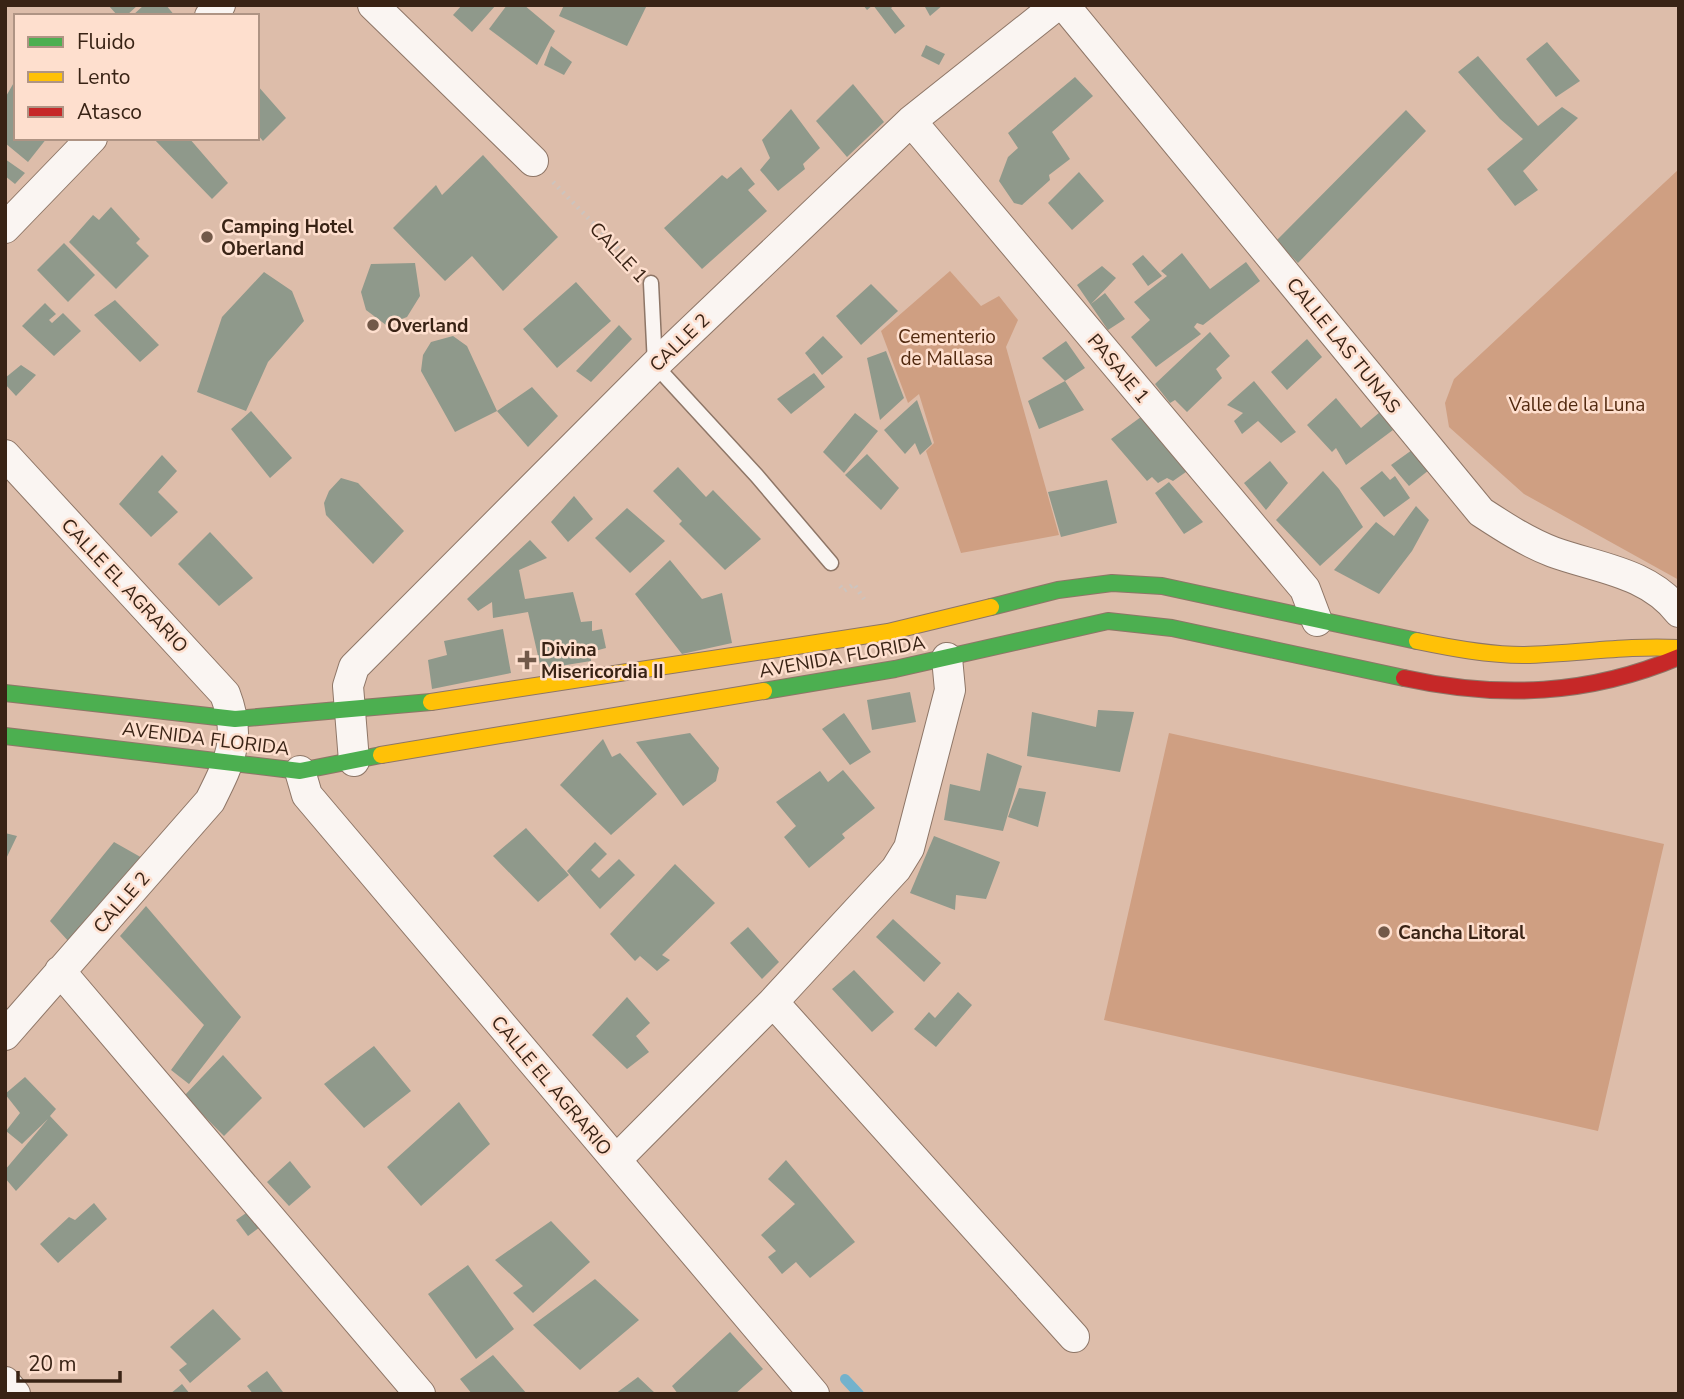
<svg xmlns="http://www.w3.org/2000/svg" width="1684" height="1399" viewBox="0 0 1684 1399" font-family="'Nunito Sans',sans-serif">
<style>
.green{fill:#cf9f82}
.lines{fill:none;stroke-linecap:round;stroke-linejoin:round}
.stream{stroke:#73b2cc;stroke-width:10}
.building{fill:#8f998b}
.lane-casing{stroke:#8e7667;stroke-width:17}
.street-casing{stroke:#8e7667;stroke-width:32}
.fast-casing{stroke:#8e7667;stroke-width:18}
.slow-casing{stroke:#8e7667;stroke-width:18}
.jam-casing{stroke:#8e7667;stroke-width:18}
.path{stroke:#cdc4be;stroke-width:4.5;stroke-dasharray:2 5;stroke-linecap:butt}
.lane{stroke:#faf5f2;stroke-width:14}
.street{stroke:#faf5f2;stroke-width:30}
.fast{stroke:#4caf50;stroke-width:16}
.slow{stroke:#ffc107;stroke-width:16}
.jam{stroke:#c62828;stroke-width:16}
.poi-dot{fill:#725949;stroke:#fedfce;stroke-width:2.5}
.labels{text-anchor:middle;stroke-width:5;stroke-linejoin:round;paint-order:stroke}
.poi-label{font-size:19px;font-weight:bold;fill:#392315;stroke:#fedfce;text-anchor:start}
.street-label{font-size:19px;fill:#392315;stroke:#fedfce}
.park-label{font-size:19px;fill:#51290f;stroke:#fedfce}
</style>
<rect width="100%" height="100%" fill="#ddbdaa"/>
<path class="green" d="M1679,169V580L1524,494L1449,427L1445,403L1454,379Z
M950,271L981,306L999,296L1018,320L1006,347L1059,535L961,553L926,451L934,443L919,394L908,403L881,331Z
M1169,733L1664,844L1598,1131L1104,1020Z"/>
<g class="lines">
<path class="stream" d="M845,1379L859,1394"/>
</g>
<path class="building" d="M108,5H138L126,16H118Z
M144,5H166L175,16H132Z
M462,5H496L472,32L453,15Z
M507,5H524L555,31L537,65L489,29Z
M564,5H647L627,46L559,16Z
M863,5H895L891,8L905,26L895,34L873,5L867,10Z
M928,5H943L930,16L925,7Z
M1547,42L1580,81L1556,97L1526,59Z
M926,45L945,54L939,65L921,56Z
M551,46L572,62L564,75L544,65Z
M1478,56L1538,126L1562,107L1578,118L1523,171L1538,190L1515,206L1487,169L1523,139L1500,119L1458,72Z
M1075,77L1093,96L1052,132L1070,159L1049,175L1050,180L1022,205L1014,203L999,181L1008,157L1018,148L1008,133Z
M16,79V138H47L28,162L5,143V98Z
M853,84L884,122L847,157L816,121Z
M257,85L286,118L263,141L257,134Z
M791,109L820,148L803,164L805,169L778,191L760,170L770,158L762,140Z
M1406,110L1426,131L1298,263L1276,241Z
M153,138H189L228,183L212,199Z
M483,155L558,237L503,291L472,256L445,281L393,228L436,185L442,195Z
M5,159L25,173L15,184L5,176Z
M741,167L755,184L748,190L767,211L702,269L664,228L722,175L727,179Z
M1079,172L1104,201L1072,230L1048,203Z
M111,207L140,239L136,243L149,256L116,289L69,242L93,215L99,220Z
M64,243L95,275L68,302L37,270Z
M1182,253L1210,289L1246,262L1260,281L1203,325L1197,323L1194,327L1201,334L1156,367L1131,337L1150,320L1134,302L1167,276L1161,271Z
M1143,255L1162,276L1148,286L1132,264Z
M415,263L420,296L407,317L386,325L366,310L361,292L371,264Z
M1102,266L1116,278L1091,304L1105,293L1125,319L1108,330L1077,285Z
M264,272L292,291L304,321L268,362L246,411L197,392L222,317Z
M576,282L611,321L557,368L523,329Z
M871,284L898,311L861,345L836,316Z
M115,300L159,345L140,362L94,315Z
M45,303L56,314L49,320L52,323L63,313L81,331L54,356L22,326Z
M619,325L632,339L591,382L576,371Z
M1210,332L1230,356L1216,369L1222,378L1187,412L1175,400L1170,403L1155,384Z
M453,336L467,346L497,411L455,432L421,371L423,355L431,342Z
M823,336L843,357L822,375L805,353Z
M1307,339L1322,357L1287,390L1271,372Z
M1066,341L1085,368L1065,381L1042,358Z
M886,351L904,398L880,420L867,358Z
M21,365L36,375L16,396L5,384V378Z
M814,373L825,387L791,414L777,399Z
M1065,381L1084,410L1039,429L1028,401Z
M1254,381L1296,432L1281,443L1258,421L1242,434L1234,421L1243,413L1227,405Z
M532,387L558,416L528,447L497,411Z
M1336,398L1361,428L1380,412L1393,430L1346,465L1336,448L1332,452L1307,425Z
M917,400L932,444L920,455L915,443L905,454L884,430Z
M251,411L292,458L270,478L231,429Z
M1149,411L1196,465L1173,481L1167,478L1158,483L1152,477L1147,481L1111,439Z
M855,413L878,431L844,473L823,452Z
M1412,450L1429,470L1409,486L1391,465Z
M867,454L899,488L881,510L845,475Z
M162,455L177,471L158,492L178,512L151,537L119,504Z
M1270,461L1288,483L1266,510L1244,483Z
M678,467L706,497L713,490L761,539L725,570L679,524L682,521L653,491Z
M1323,471L1339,489L1363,527L1320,566L1276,520Z
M1382,471L1390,480L1395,476L1410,498L1384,517L1360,488Z
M341,478L358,483L404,531L373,564L326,515L324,503L329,491Z
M1107,480L1117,523L1061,537L1048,492Z
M1169,482L1203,522L1184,534L1155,493Z
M574,496L593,519L568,542L551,522Z
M1416,506L1429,520L1412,551L1379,594L1334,570L1376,522L1394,536Z
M627,508L665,541L630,573L595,538Z
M210,532L253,578L219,606L178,564Z
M530,540L547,558L519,570L525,599L573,592L581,622L592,621V631L602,629L606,648L591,652V661L541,669L528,612L493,618L492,602L478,611L467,599Z
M670,560L702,599L722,593L732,643L682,654L635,594Z
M503,629L511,673L432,689L428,660L447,655L444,641Z
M910,692L916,722L872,730L867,700Z
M1098,710L1134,712L1120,772L1027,756L1032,712L1096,727Z
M844,713L871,752L850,765L822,729Z
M690,733L719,768L716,781L683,806L636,742Z
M603,739L612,757L620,753L657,794L611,835L560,785Z
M987,753L1022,766L1003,831L944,820L950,784L980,791Z
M843,770L875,808L842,834L845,838L809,868L784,837L796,826L776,802L820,771L828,782Z
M1019,788L1046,792L1038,827L1008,817Z
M526,828L569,875L538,902L493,856Z
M5,833L17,836L5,861Z
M934,836L1000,862L986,899L956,895L955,910L910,893Z
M114,842L144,859L70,943L50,921Z
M595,842L607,854L591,870L599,878L619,859L635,875L600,909L567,871Z
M675,864L715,903L662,955L670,960L657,971L640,956L635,961L610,934Z
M146,906L241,1017L189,1084L171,1070L204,1025L120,936Z
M893,919L941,963L924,982L876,937Z
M748,927L779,962L762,979L730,943Z
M854,970L894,1012L872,1032L832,989Z
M958,992L972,1005L936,1047L914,1029L929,1012L935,1018Z
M627,997L650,1023L636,1036L649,1052L627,1069L592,1035Z
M374,1046L411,1091L364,1128L324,1084Z
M223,1055L262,1098L224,1136L184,1096Z
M25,1077L56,1109L50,1116L68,1135L16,1191L5,1178V1170L48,1119L22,1144L6,1131L20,1113L5,1094Z
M459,1102L490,1144L421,1206L387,1167Z
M786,1160L855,1242L810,1278L796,1262L782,1274L768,1257L776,1251L761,1235L795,1204L768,1179Z
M290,1161L311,1187L289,1206L267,1182Z
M94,1203L107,1219L58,1263L40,1244L69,1217L75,1220Z
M255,1207L267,1222L248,1236L236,1220Z
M551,1221L590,1262L533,1313L513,1293L523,1286L495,1260Z
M468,1265L514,1329L476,1359L428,1294Z
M595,1279L639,1320L580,1370L533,1325Z
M213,1309L241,1339L190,1383L179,1370L187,1364L170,1347Z
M730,1332L763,1369L735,1394H678L672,1386Z
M493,1355L527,1394H472L460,1379Z
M267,1371L283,1392L253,1394L247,1386Z
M638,1377L656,1394H615Z
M182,1384L190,1394H170Z"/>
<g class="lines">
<g class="lane-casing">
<path id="lane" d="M651,283L655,365L757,476L831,563"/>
</g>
<g class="street-casing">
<path id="street" d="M373,5L533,161
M1064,5L1481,512C1504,527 1527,542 1553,552C1597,568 1648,572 1679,612
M210,16L220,5
M911,121L1305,589L1317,621
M5,228L92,138
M5,455L225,694C242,738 230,761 210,801L5,1035
M354,761L348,686L354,667L655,365L911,121L1057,5
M300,771L307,795L814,1394
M60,971L420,1394
M773,1002L1074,1337
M616,1160L773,1002L896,869L909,848L950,690L947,658
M5,1382L15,1394"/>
</g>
<g class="fast-casing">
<path id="fast" d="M991,607L1058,590L1112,583L1162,586L1417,641
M764,691L895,669L1108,621L1172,628L1404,678
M5,693L235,719L431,702
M5,736L300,771L381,755"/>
</g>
<g class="slow-casing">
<path id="slow" d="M1417,641C1451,648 1488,655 1523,655C1576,654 1626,645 1679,648
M431,702L888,632L991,607
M381,755L764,691"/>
</g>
<g class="jam-casing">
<path id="jam" d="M1404,678C1500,699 1589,695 1679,657"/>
</g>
<path class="path" d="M553,182L635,266
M840,586L844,591L854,584L864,599"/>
<use href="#lane" class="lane"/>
<use href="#street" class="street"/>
<use href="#fast" class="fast"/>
<use href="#slow" class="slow"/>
<use href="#jam" class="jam"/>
</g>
<g class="poi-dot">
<circle cx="207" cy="237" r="7"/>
<circle cx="373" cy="325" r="7"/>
<path d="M523.5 649.5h7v7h7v7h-7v7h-7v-7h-7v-7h7z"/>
<circle cx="1384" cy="932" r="7"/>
</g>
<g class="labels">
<g class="poi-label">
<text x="221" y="233">Camping Hotel<tspan x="221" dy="22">Oberland</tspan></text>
<text x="387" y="332">Overland</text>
<text x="541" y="656">Divina<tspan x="541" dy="22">Misericordia II</tspan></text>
<text x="1398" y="939">Cancha Litoral</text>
</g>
<g class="street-label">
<text transform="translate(619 252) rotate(47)" y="7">CALLE 1</text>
<text transform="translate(679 342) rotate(-44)" y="7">CALLE 2</text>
<text transform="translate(1344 345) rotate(51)" y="7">CALLE LAS TUNAS</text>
<text transform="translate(1119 368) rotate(50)" y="7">PASAJE 1</text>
<text transform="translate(125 585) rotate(47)" y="7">CALLE EL AGRARIO</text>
<text transform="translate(842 656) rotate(-10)" y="7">AVENIDA FLORIDA</text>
<text transform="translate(206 738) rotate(7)" y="7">AVENIDA FLORIDA</text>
<text transform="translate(121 902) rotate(-49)" y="7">CALLE 2</text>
<text transform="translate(552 1085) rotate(50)" y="7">CALLE EL AGRARIO</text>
</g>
<g class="park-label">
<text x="947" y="343">Cementerio<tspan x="947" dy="22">de Mallasa</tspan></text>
<text x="1577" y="411">Valle de la Luna</text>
</g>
</g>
<rect width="1684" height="1399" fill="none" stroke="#392315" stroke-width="14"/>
<rect x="14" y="14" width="245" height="126" fill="#fedfce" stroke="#af9484" stroke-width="2"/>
<rect x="28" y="37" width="35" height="10" fill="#4caf50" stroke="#af9484" stroke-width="2"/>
<text x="77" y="49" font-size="21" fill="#392315">Fluido</text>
<rect x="28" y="72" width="35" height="10" fill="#ffc107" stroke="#af9484" stroke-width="2"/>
<text x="77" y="84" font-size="21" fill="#392315">Lento</text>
<rect x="28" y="107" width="35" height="10" fill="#c62828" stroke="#af9484" stroke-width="2"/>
<text x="77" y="119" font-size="21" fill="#392315">Atasco</text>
<path d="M18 1371v10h102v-10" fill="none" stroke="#392315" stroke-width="3.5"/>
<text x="28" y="1371" font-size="21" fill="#392315" stroke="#fedfce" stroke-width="5" paint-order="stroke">20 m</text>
</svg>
